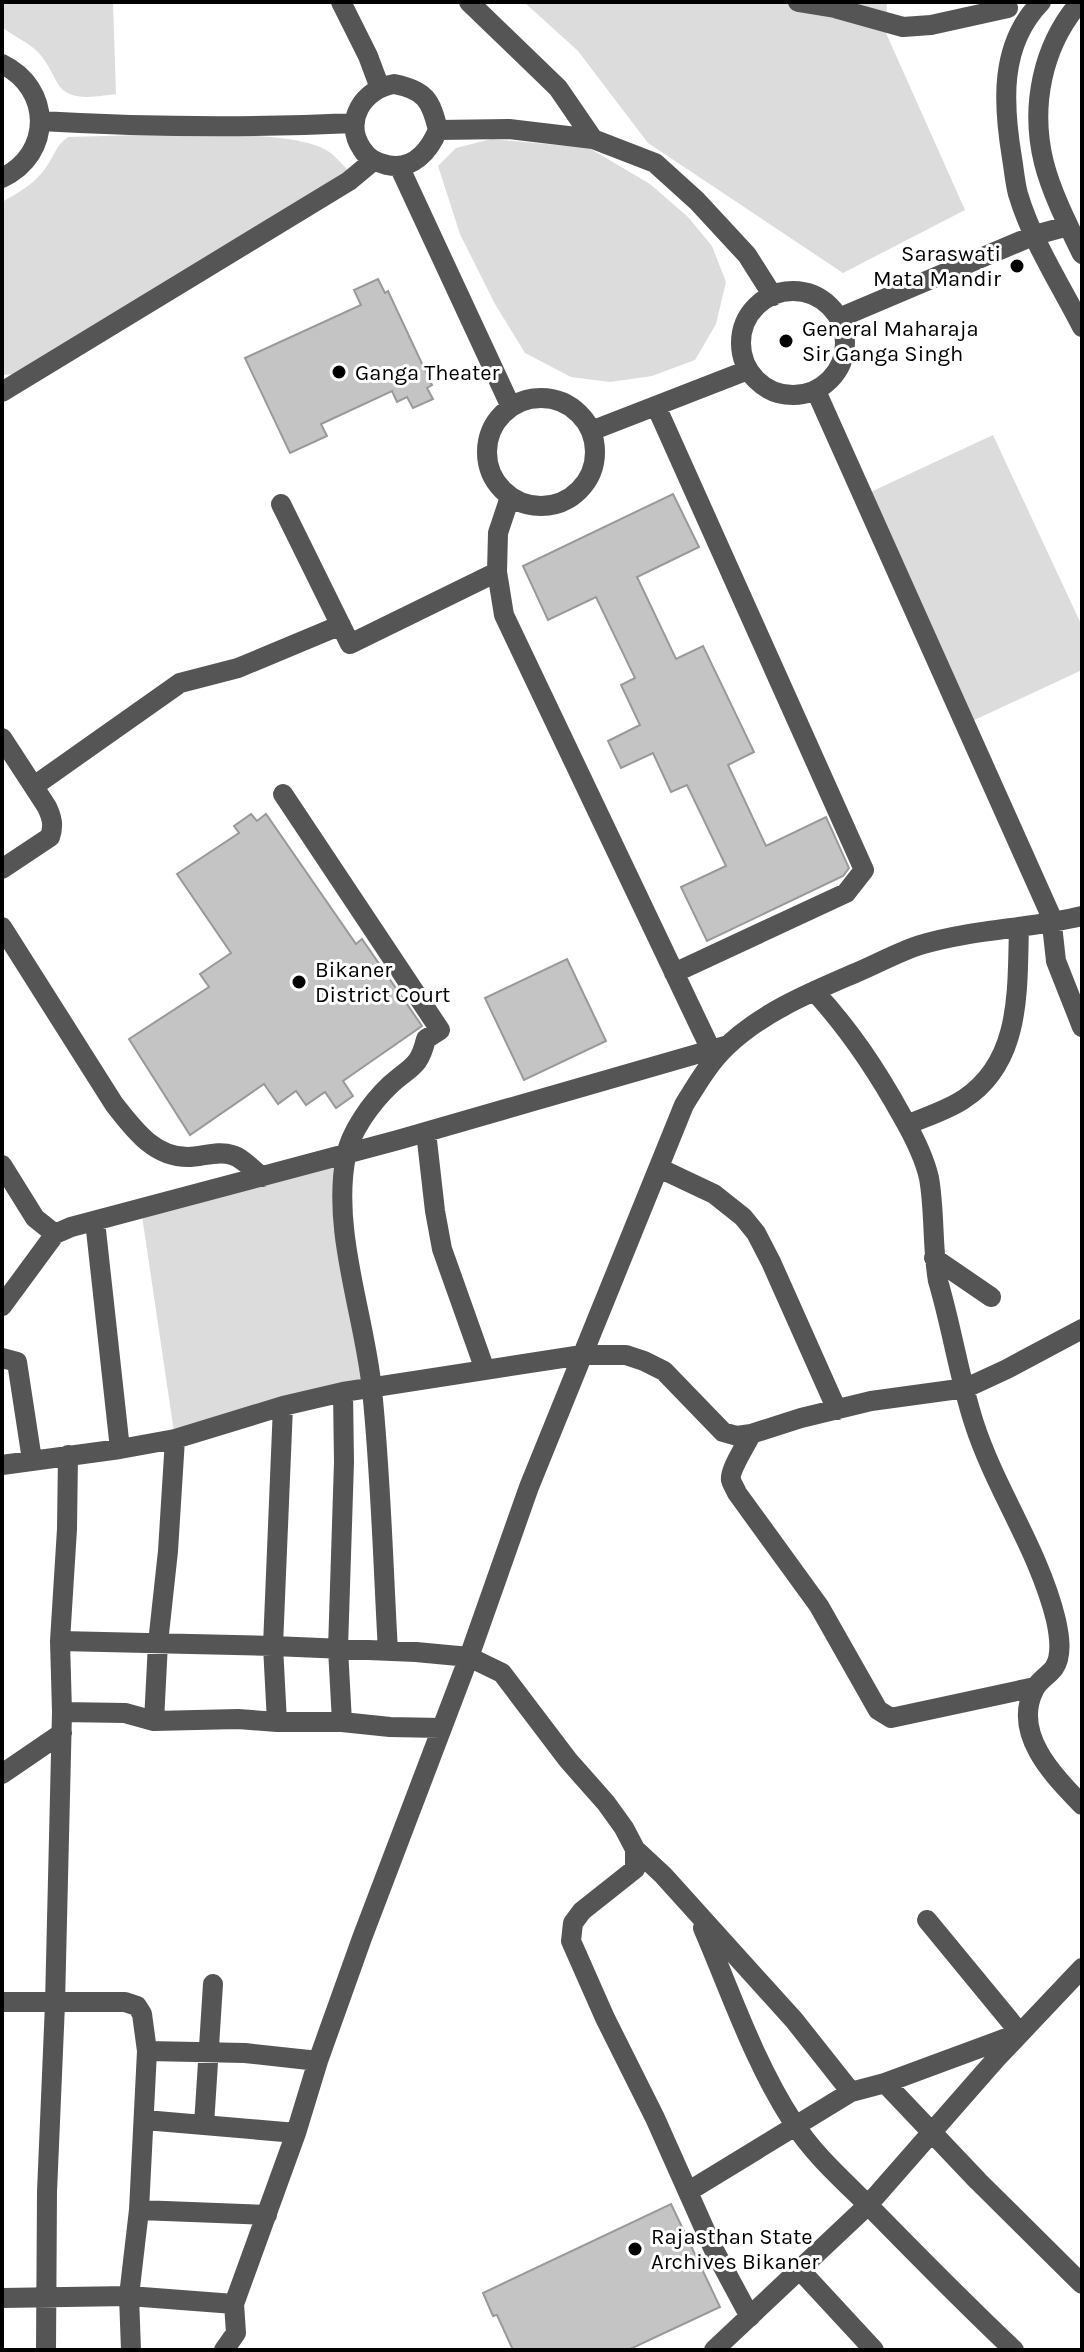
<svg xmlns="http://www.w3.org/2000/svg" width="1084" height="2352" viewBox="0 0 1084 2352" font-family="Karla,sans-serif">
<style>
.green{fill:#dcdcdc}
.building{fill:#c4c4c4;stroke:#999;stroke-width:2}
.lines{fill:none;stroke-linecap:round;stroke-linejoin:round}
.minor{stroke:#555;stroke-width:20}
.poi-dot{fill:#000;stroke:#fff;stroke-width:3}
.labels{text-anchor:middle;stroke-width:6;stroke-linejoin:round;paint-order:stroke}
.poi-label{font-size:22px;fill:#000;stroke:#fff;text-anchor:start}
</style>
<rect width="100%" height="100%" fill="#fff"/>
<path class="green" d="M2,2H113L116,94C98,96 69,103 58,84C52,73 47,62 38,52C28,42 13,36 2,27Z
M524,2H887L886,33L965,210L843,273L648,143L578,51Z
M213,133C243,136 298,135 324,149C333,153 340,162 347,169L346,174L15,374L2,375V202C18,193 34,184 45,169C53,158 56,145 68,137Z
M491,139L589,148L650,184L688,217L712,246L726,282L716,324L695,360L652,376L610,382L571,377L525,353L495,304L460,234L438,166L456,148Z
M993,435L1082,626V670L968,723L862,496Z
M346,1154L372,1388L175,1439L141,1209Z"/>
<path class="building" d="M378,279L385,293L388,291L432,385L427,388L433,399L413,408L407,397L397,402L392,391L321,424L327,436L290,453L245,358L361,305L354,290Z
M673,494L699,547L637,577L676,659L703,646L754,752L728,765L766,846L826,817L849,868L843,876L707,941L681,887L726,866L687,785L671,792L653,753L621,768L608,741L640,725L621,685L635,678L596,597L548,620L523,566Z
M251,814L257,821L266,814L356,944L362,939L422,1026L343,1081L353,1096L336,1108L325,1092L306,1105L296,1091L278,1104L264,1084L190,1135L129,1039L209,987L200,974L231,953L177,874L239,833L234,826Z
M567,959L606,1041L524,1080L485,998Z
M671,2204L720,2307L628,2350H513L497,2315L493,2316L483,2293Z"/>
<g class="lines">
<path class="minor" d="M341,2L368,56L380,88
M469,2L558,88L593,139
M798,2L835,8L903,27L931,25L1008,8
M1041,2C999,45 1003,104 1012,158C1014,170 1015,183 1018,194C1032,241 1060,284 1082,327
M1080,2C1042,46 1030,107 1044,163C1052,194 1068,225 1082,254
M2,64C52,88 53,154 2,178
M394,84C425,90 431,100 438,130C429,151 413,171 387,165C376,162 368,159 362,149C343,121 363,89 394,84Z
M40,121C145,127 250,128 354,123
M438,130L509,129L593,139L655,163L697,201L747,255L773,296
M399,166L511,407
M741 343a52 52 0 1 1 104 0a52 52 0 1 1-104 0Z
M839,318L1035,235L1068,226
M816,391L1051,916L1056,961L1082,1027
M2,392L349,181L373,161
M487 452a54 54 0 1 1 108 0a54 54 0 1 1-108 0Z
M656,406L864,870L846,893L674,973
M591,431L748,370
M510,497L498,533L497,572L504,615L711,1050
M281,504L350,644L497,572
M2,738L47,807C52,818 54,825 50,837L2,869
M34,786L180,683L238,668L341,625
M283,794L440,1030L426,1039C419,1068 411,1066 390,1085C372,1102 350,1132 346,1156C331,1231 365,1316 372,1390C381,1477 383,1564 388,1651
M2,927L114,1104C133,1128 153,1157 188,1157C202,1157 218,1150 232,1155C243,1158 253,1170 262,1177
M814,991C850,1030 876,1069 902,1116C913,1135 924,1156 929,1178C935,1212 932,1247 938,1281C952,1328 959,1377 974,1423C996,1491 1039,1550 1056,1620C1059,1634 1063,1655 1054,1668C1048,1676 1038,1681 1034,1690C1012,1734 1054,1776 1082,1805
M907,1125C925,1117 948,1110 964,1099C1022,1061 1017,989 1019,928
M426,1132L435,1211L442,1249L485,1370
M2,1165L35,1218L55,1234
M659,1168L714,1194L743,1217L756,1233L771,1262L837,1410
M95,1221L120,1449
M934,1258L991,1297
M2,1306L55,1234L71,1227L398,1140L728,1045
M2,1358L17,1362L32,1460
M751,1434C747,1444 729,1470 731,1480C732,1484 735,1488 737,1493L819,1606L878,1710L891,1718L1035,1687
M68,1455L67,1529L60,1641L62,1712L125,1713L154,1721L158,1643L168,1551L175,1439
M2,1465L120,1449L175,1439L283,1406L343,1392L582,1355H626L644,1361L664,1371L723,1432L737,1436L751,1434L801,1418L871,1401L966,1388L1007,1369L1082,1329
M60,1641L273,1646L416,1652L469,1657L502,1673L568,1760L606,1803L624,1828L635,1849V1869L582,1911L573,1923L571,1941L605,2018L655,2118L713,2248L750,2317
M154,1721L238,1719L277,1722H342L390,1727L441,1728
M277,1722L273,1646L283,1406
M342,1722L338,1649L344,1462L343,1392
M2,1774L62,1733
M635,1849L663,1875L794,2020L851,2092L885,2083L978,2181L1082,2284
M703,1928C731,1993 754,2062 793,2122C813,2154 844,2181 871,2208C918,2256 965,2304 1014,2350
M2,2002H125L137,2006L142,2014L147,2051L139,2210L129,2296L131,2350
M147,2051L245,2053L318,2061
M885,2083L1020,2033L927,1920
M145,2120L296,2133
M204,2125L213,1984
M689,2191L851,2092
M139,2210L267,2215
M799,2269L874,2350
M2,2298L129,2296L234,2304
M46,2350L47,2192L55,2004L62,1712
M224,2350L236,2333L234,2304L296,2133L318,2061L362,1938L469,1657L529,1487L684,1105C697,1084 709,1063 727,1046C763,1012 809,993 853,974C875,965 898,952 920,945C973,929 1029,929 1082,916
M714,2350L868,2205L996,2059L1082,1968"/>
</g>
<g class="poi-dot">
<circle cx="1017" cy="266" r="8"/>
<circle cx="786" cy="341" r="8"/>
<circle cx="339" cy="372" r="8"/>
<circle cx="299" cy="982" r="8"/>
<circle cx="635" cy="2249" r="8"/>
</g>
<g class="labels">
<g class="poi-label">
<text x="1001" y="261" text-anchor="end">Saraswati<tspan x="1001" dy="25">Mata Mandir</tspan></text>
<text x="802" y="336">General Maharaja<tspan x="802" dy="25">Sir Ganga Singh</tspan></text>
<text x="355" y="380">Ganga Theater</text>
<text x="315" y="977">Bikaner<tspan x="315" dy="25">District Court</tspan></text>
<text x="651" y="2244">Rajasthan State<tspan x="651" dy="25">Archives Bikaner</tspan></text>
</g>
</g>
<rect width="1084" height="2352" fill="none" stroke="#000000" stroke-width="8"/>
</svg>
